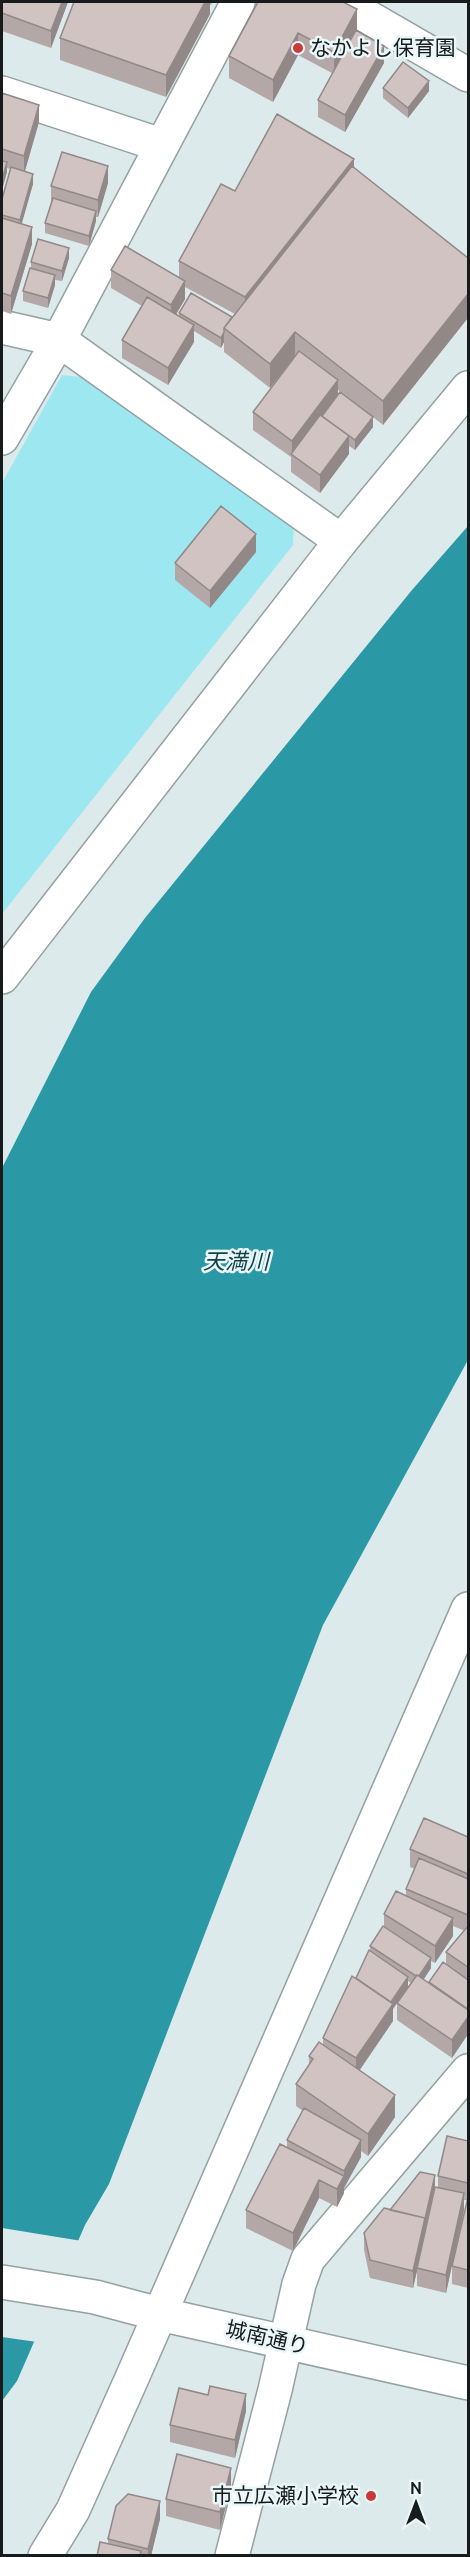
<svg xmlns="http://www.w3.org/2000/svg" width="470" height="2557" viewBox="0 0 470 2557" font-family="Ubuntu,'Noto Sans JP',sans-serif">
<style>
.green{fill:#9de7f0}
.water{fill:#2b99a5}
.pier{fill:#dceaec}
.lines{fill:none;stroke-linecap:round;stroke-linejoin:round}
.street-casing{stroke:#94a1a2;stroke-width:36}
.secondary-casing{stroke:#94a1a2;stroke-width:36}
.street{stroke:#fff;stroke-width:33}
.secondary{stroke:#fff;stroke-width:33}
.wall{fill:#b3a8a7;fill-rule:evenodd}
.shaded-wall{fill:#928888}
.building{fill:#d0c3c2;stroke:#928888;stroke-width:1.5}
.poi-dot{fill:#c83937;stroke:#e9f7f9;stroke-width:2}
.labels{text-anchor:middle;stroke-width:5;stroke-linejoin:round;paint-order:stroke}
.poi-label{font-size:21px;fill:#171b1c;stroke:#e9f7f9;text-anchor:start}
.street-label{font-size:21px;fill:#171b1c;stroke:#e9f7f9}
.water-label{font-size:22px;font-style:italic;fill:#144349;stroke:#e9f7f9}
</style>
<rect width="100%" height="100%" fill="#dceaec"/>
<path class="green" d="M62,375L90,378L294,522L293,545L2,914V483Z"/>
<path class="water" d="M468,526V1360L323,1625L109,2184L85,2225L17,2381L2,2401V1168L91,992L145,918L412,590Z"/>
<path class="pier" d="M2,2228L82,2241L37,2342L2,2337Z"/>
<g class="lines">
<g class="street-casing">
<path id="street" d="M342,2L468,75
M2,93L161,145
M2,327L59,340L341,541
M2,438L59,340L238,2
M232,2556L275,2390L299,2284L308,2259L468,2071"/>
</g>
<g class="secondary-casing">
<path id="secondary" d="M2,977L341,541L468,388
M2,2282L95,2297L159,2314L468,2383
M45,2556L73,2510L132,2378L468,1609"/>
</g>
<use href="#street" class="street"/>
<use href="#secondary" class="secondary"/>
</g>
<path class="wall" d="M2,2H68L51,48L2,31Z
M74,2H212L211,5H210V14L166,97L60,60V38Z
M258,2L357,31L384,63L345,132L318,117V100L332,73L298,55L273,102L229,78V56Z
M383,88L429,91L408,118L383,98Z
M2,93L39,122L25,171L33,184L21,224L32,244L11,314L2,311V199L10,169L7,168V172L2,190Z
M354,168L468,258L383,425L373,417V427L355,450L349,446V454L320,493L291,472V457L253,430V412L292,359L270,388L224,352V342L221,348L194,331V342L168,385L122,358V340L142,306L111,288V270L179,278V261L235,191ZM185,287L235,314L232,317L179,313V316L176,314L185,299ZM338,390L360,407L338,395Z
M108,183L98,217H96V221L89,246L45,233V223L51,203V186Z
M69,258L62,281L55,280V285L48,308L23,301V291L31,268V262Z
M256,552L210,608L175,580V563Z
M468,1837V2034L452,2058L397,2020V2003L411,1983L408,1981V1987L393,2009V2021L360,2070L395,2117L368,2156L361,2151V2157L344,2188V2193L337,2207L319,2198L293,2251L246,2228V2210L287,2147V2140L303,2111L296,2106V2084L309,2066V2056L323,2045V2038L370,1951V1946L384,1927V1914L406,1896V1889L415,1869L410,1867V1849ZM453,1926L465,1931L446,1952V1965L429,1983L424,1979L431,1968V1961L435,1963L453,1936Z
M468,2141V2288L452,2284V2266L467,2200H464V2210L446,2293L417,2286V2271L413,2288L370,2278L364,2250V2233L390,2210L435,2185L425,2232L438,2187V2176Z
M208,2395L246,2411L235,2458L170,2442V2425Z
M231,2485L220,2530L166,2516V2499Z
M160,2519L151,2555L153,2556H97L108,2543V2539Z"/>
<path class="shaded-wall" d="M62,2H68L51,48V31Z
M205,2H210V14L166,97V75Z
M357,9V31L334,74V52Z
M298,33V55L273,102V80Z
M384,46V63L345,132V115Z
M429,81V91L408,118V108Z
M39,105V122L24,174V156Z
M354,159V181L245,319V297Z
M7,162V172L2,190V180Z
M108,166V183L98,217V200Z
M33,174V184L20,230V220Z
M96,211V221L89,246V236Z
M32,227V244L11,314V296Z
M69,248V258L62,281V271Z
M55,275V285L48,308V298Z
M185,281V299L171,323V305Z
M468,294V318L383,425V401Z
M194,325V342L168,385V368Z
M224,332V342L221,348V338Z
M295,332V356L270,388V364Z
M338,380V397L292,455V441Z
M373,417V427L355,450V440Z
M349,436V454L320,493V475Z
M256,534V552L210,608V591Z
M453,1918V1936L435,1963V1946Z
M431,1958V1968L418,1988V1978Z
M408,1977V1987L393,2009V2021L356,2075V2058Z
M468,2017V2034L452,2058V2040Z
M395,2095V2117L368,2156V2134Z
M361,2140V2157L344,2188V2193L337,2207V2189L344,2177V2171Z
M435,2175V2185L425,2229V2236L413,2288V2271Z
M319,2180V2198L293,2251V2233Z
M464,2193V2210L446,2293V2275Z
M246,2394V2411L235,2458V2440Z
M231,2468V2485L220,2530V2512Z
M160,2501V2519L151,2556H148V2549Z"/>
<path class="building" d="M2,2H62L51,31L2,13Z
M74,2H205L166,75L60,38Z
M258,2H343L357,9L334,52L298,33L273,80L229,56Z
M356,30L384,46L345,115L318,100Z
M403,62L429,81L408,108L383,88Z
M2,93L39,105L24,156L2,149Z
M277,114L354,159L245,297L179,261L221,184L235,191Z
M62,152L108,166L98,200L51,186Z
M2,161L7,162L2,180Z
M352,166L468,258V294L383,401L295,332L270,364L224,328Z
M11,167L33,174L20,220L2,215V199Z
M53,198L96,211L89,236L45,223Z
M2,218L32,227L11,296L2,293Z
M38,239L69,248L62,271L31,262Z
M125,246L185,281L171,305L111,270Z
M30,268L55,275L48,298L23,291Z
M191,293L232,317L224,328V332L221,338L179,313Z
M147,297L194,325L168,368L122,340Z
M299,351L338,380L292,441L253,412Z
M340,392L373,417L355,440L322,416Z
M320,415L349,436L320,475L291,454Z
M221,506L256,534L210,591L175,563Z
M424,1818L468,1837V1874L410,1849Z
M419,1858L468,1879V1915L406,1889Z
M396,1891L453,1918L435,1946L384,1914Z
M383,1926L431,1958L419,1976L417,1975L416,1976L370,1946Z
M468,1926V1967L446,1952Z
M369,1950L408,1977L391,2002L356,1978Z
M443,1962L468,1980V2009L429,1982Z
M417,1975L468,2010V2017L452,2040L397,2003Z
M352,1976L393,2004L356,2058L323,2038Z
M319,2042L395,2095L368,2134L296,2084L313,2059L309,2056Z
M304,2108L361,2140L344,2171L287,2140Z
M447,2136L468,2141V2183L438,2176Z
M280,2144L344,2176L337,2189L319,2180L293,2233L246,2210Z
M420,2172L435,2175L425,2219V2218L390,2210Z
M435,2187L464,2193L446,2275L417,2268Z
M468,2197V2270L452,2266Z
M384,2208L425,2218L413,2271L370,2260L364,2233Z
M210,2386L246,2394L235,2440L170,2425L179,2388L208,2395Z
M177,2454L231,2468L220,2512L166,2499Z
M128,2494L160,2501L148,2549L108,2539L116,2506Z
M100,2542L141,2551L140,2556H97Z"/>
<g class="poi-dot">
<circle cx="298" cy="48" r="6"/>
<circle cx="371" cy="2496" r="6"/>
</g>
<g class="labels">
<g class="poi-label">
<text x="310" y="55">なかよし保育園</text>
<text x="359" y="2503" text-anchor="end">市立広瀬小学校</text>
</g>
<g class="street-label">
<text transform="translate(267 2338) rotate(13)" y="7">城南通り</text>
</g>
<g class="water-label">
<text x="236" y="1269">天満川</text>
</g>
</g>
<rect width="470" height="2557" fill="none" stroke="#171b1c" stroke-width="6"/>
<g transform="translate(416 2503)" stroke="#e9f7f9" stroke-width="4.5" paint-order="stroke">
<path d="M0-4.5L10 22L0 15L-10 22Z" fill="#171b1c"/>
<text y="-9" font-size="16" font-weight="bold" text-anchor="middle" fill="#171b1c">N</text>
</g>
</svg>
